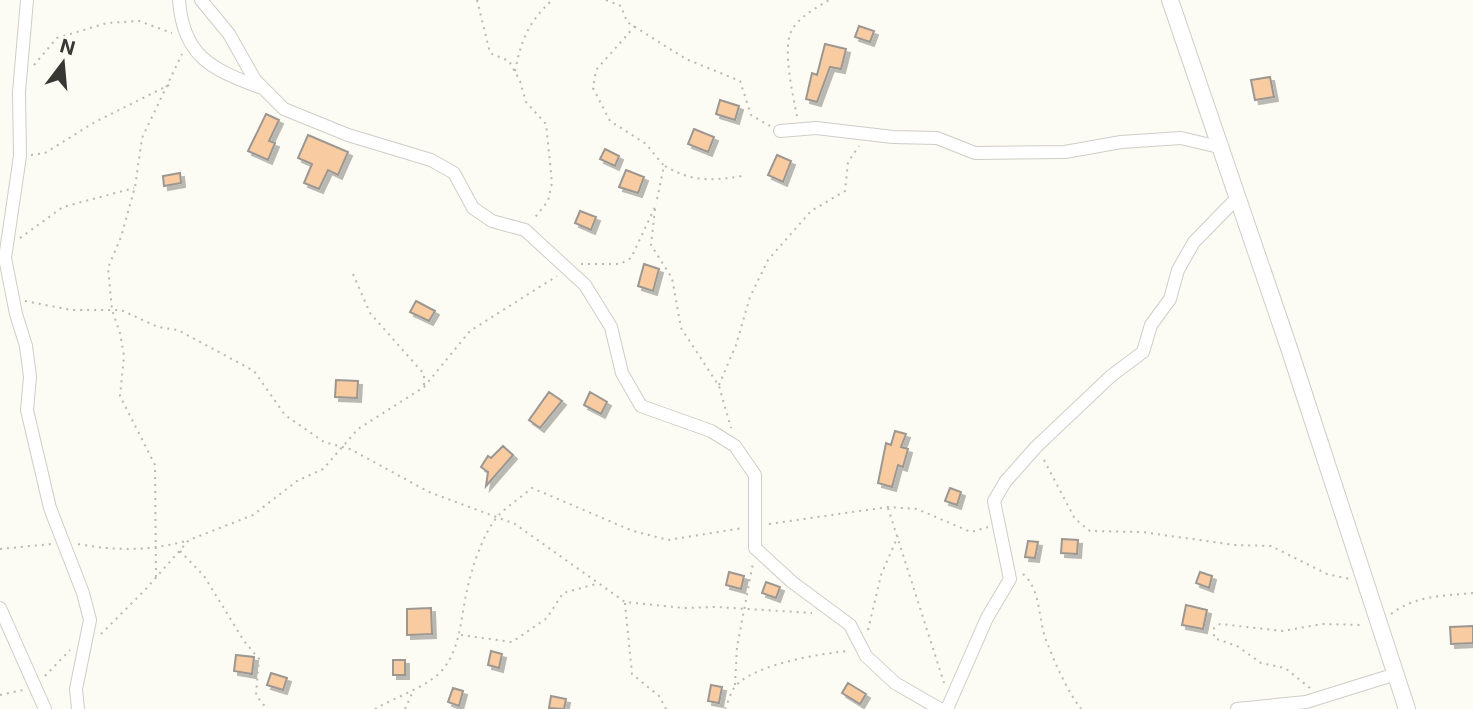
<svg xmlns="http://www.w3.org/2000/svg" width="1473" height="709" viewBox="0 0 1473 709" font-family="Inter,sans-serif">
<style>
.building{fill:#f8cca0;stroke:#9d9792;stroke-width:2;filter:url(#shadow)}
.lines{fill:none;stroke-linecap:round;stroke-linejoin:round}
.minor-casing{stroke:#cfcdc7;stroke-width:14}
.major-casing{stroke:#cfcdc7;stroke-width:18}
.path{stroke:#b9b8b2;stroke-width:2;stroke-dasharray:2 5;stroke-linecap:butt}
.minor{stroke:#fff;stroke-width:12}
.major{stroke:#fff;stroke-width:16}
</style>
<defs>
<filter id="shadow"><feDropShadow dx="4" dy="4" stdDeviation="0" flood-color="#0004"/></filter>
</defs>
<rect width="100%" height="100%" fill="#fcfbf4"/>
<path class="building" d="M859,26L874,31L870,42L855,37Z
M825,44L846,49L841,69L830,67L817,102L806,99L812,73L817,75Z
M1270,77L1274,97L1255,100L1251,80Z
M720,100L739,106L735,120L716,114Z
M266,114L279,120L269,141L275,143L268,160L248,151Z
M694,129L714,137L708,152L688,144Z
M308,135L348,152L338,175L328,170L319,189L304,183L312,164L298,158Z
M605,149L619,156L615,166L600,159Z
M777,155L791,161L783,182L768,175Z
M626,170L644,177L638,193L619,187Z
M180,173L181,183L164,186L163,176Z
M580,211L596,217L591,230L575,223Z
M644,264L659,269L653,291L638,286Z
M416,301L435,311L429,321L410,312Z
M336,380L358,381L357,398L335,397Z
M549,392L562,401L540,428L529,420Z
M590,392L607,402L601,414L584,405Z
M895,431L906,434L901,447L908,449L903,467L898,465L892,487L878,483L886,443L891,445Z
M503,446L513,455L486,486L488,472L481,467L488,456L491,458Z
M950,488L961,492L957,505L945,501Z
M1062,539L1078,540L1077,554L1061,553Z
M1028,541L1038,542L1035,558L1025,557Z
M729,572L744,576L741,589L726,585Z
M1200,572L1212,576L1209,588L1196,583Z
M766,582L780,587L776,598L762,593Z
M1186,605L1207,610L1203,629L1182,625Z
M431,608L432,634L407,635V609Z
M1473,626V643L1451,644L1450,627Z
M491,651L502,654L499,668L488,665Z
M236,655L254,657L252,674L234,671Z
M393,660H405V675H393Z
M271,673L287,678L283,690L267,685Z
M848,683L866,694L860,704L842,693Z
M711,685L722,687L719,703L708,701Z
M453,688L463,691L459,706L448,702Z
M551,696L566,699L564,709L549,708Z"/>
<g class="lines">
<g class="minor-casing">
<path id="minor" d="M27,0L19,92L20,156L5,258L16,314L26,346L30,377L27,410L50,508L83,593L90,620L76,689L78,709
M179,0C183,56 211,69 259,87
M201,0L229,34L255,80L284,109L348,135L431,160L454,173L473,208L492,221L525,230L585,285L611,327L622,373L641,406L711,431L735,446L755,475V548L792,582L850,625L866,656L895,683L940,709
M780,131L816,128L893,137L937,138L975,153L1065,152L1121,142L1181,138L1219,147
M0,608L45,709
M947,709L987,618L1010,579L994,501L1005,482L1036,447L1111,376L1143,352L1151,325L1170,299L1178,270L1194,242L1236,199
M1237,709L1306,702L1396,674"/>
</g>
<g class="major-casing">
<path id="major" d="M1170,0L1289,348L1407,709"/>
</g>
<path class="path" d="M477,0L490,53L509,61L520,81L526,102L546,124L552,183L548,201L533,220
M606,0L621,6L627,22L686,59L740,81L751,115L770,126
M635,26L596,70L593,88L610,121L646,144L664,166L656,204
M34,65L57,38L107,23L139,21L172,33
M515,71C522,38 528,23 552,0
M797,116C793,96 781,44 793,28C802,15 816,8 829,0
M31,155L45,153L95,122L169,85
M665,166C692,182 712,181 742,176
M655,209L651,245L672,278L681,328L719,386L731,428
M20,238L63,207L134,188
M581,264H620L631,258L656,205
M353,274L370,313L424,374V385
M25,301L71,310H121L158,327L178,330L254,371L285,415L324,442L350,449L429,492L515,524L625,602L684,608L716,607L812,613
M719,385L736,345L750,297L768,260L811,211L845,191L848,162L859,146
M1044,460L1075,519L1090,531L1142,532L1235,545L1271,546L1327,574L1350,579
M888,508L944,683
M769,524L888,507L917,509L971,532L988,527
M78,544C116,551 148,551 186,541
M0,549L51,544
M180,551L204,576L244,641L259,659L256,695L267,709
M1023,574C1041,589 1038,619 1046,640C1055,663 1066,689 1081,709
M156,577L155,465L120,396L124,356L120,333L112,310L108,268L121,237L135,187L142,138L182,54
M625,603L632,674L659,696L666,709
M1391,614C1416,595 1443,596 1473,593
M868,630L881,575L898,536
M101,634L145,590L189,540L253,515L297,481L323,469L358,429L424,387L470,331L557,276
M461,635L512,642L547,618L563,593L596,584
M45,676L70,650
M735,685L737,647L753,563
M1310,688L1285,668L1261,663L1237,646L1214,638V628L1220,624L1283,631L1322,624L1364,625
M0,695L23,690
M375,709C397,696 429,687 444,668C461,646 461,616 467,590C472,568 483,532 499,515C509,505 521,497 532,488L633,531L668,540L743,528
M405,709L414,689
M725,709C728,703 730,694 734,688C750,665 822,653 849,651"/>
<use href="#minor" class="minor"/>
<use href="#major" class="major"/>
</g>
<g transform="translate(63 63) rotate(16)" stroke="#fcfbf4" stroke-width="5" paint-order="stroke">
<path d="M0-5L12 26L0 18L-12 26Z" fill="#373734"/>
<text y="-10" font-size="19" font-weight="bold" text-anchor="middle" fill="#373734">N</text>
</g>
</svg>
